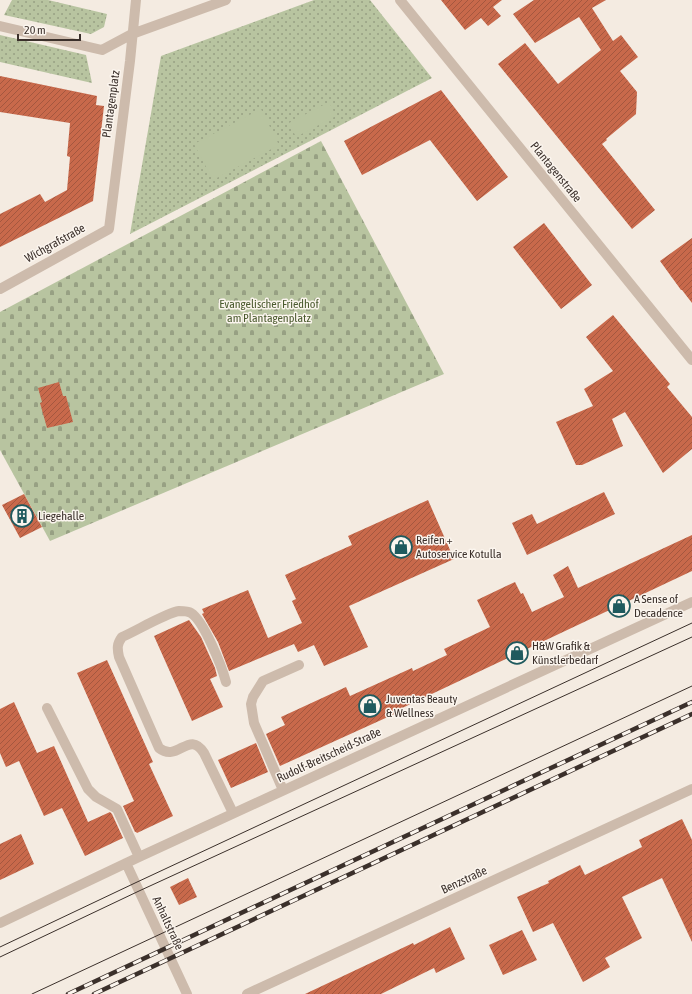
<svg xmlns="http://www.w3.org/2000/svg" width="692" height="994" viewBox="0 0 692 994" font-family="'Asap Condensed',sans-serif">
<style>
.grass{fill:url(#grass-dots)}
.cemetery{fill:url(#cemetery-stones)}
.garden{fill:#b8c4a0}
.building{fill:url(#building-hatch)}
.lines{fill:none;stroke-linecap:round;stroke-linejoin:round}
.minor{stroke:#cdbbac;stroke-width:10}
.tram{stroke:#3b302b;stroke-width:1}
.rail-casing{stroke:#3b302b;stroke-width:4.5}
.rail{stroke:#fbf5ee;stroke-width:3;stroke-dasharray:9;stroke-linecap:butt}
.labels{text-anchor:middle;stroke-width:3;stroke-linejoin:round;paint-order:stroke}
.street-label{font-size:12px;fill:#3b302b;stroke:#fbf5ee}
.park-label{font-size:12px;fill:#4a5a2e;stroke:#fbf5ee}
.poi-label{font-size:12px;fill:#3b302b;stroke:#fbf5ee;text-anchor:start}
</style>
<defs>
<pattern id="grass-dots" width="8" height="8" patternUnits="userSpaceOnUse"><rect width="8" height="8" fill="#b8c4a0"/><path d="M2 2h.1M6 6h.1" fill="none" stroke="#97a083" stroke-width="1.8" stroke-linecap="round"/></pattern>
<pattern id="cemetery-stones" width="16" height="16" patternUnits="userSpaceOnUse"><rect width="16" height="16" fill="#b8c4a0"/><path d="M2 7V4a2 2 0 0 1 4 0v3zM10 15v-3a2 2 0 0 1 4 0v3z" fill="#97a083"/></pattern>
<pattern id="building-hatch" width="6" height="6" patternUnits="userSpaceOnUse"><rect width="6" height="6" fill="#c8694b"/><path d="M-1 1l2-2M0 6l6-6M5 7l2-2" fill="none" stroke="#a4573f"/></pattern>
</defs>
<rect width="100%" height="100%" fill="#f4ebe1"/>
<path class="grass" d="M12,0H48L107,14L104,27L91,34L4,15Z
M314,0H370L432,78L130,234L161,56Z
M0,35L86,55L92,83L0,62Z"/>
<path class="cemetery" d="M321,141L444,374L50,541L0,450V312Z"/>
<path class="garden" d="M329,102L336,116L296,137L289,123Z
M261,109L279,145L213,180L194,144Z"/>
<path class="building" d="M441,0H502L493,7L501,16L488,26L481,18L465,30Z
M534,0H606L592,8L613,41L621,35L638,57L620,71L637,92L636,114L606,139L607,140L602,144L655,210L632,229L498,64L525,43L558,84L601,50L579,17L535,43L513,14Z
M0,76L97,96L96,105L104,106L93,201L0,247V214L40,194L45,202L67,190L70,157L67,156L70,123L0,112Z
M441,90L508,177L477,201L430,140L362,175L344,141Z
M544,223L592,285L561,309L513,247Z
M692,238V303L682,290H681L660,261Z
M613,315L670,384L667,387L692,417V449L663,473L625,412L612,419L623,446L582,465H576L556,422L593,406L584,389L613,371L586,337Z
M59,382L63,396H66L73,422L47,428L40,403L42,402L38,388Z
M604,492L615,514L527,555L512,523L532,514L537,524Z
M24,494L42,527L20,538L2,505Z
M428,500L454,559L349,606L368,647L324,666L314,645L298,652L294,644L229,671L218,642L202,614L204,613L202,609L248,590L268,638L302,623L292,601L296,599L285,575L352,545L348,536Z
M692,535V571L400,709L401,711L280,766L266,734L285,725L281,717L346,687L350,696L412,668L413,671L447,655L444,649L490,627L477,600L515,582L521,594L523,593L532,612L564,597L553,575L568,566L578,588Z
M189,620L201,637L215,668L217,676L210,679L223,707L192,721L154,636Z
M107,660L153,762L149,764L173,816L137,833L136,832H135L123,806L134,801L77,673Z
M14,702L37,753L54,746L88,822L110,812L112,814L123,838L85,856L62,808L44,816L19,761L6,767L0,753V709Z
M256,743L268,772L231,788L218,760Z
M682,819L692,840V942L662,878L622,897L642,938L605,958L610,967L583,982L553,923L533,932L517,897L549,883L548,881L580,865L585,875L642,847L639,840Z
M21,834L34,864L0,880V844Z
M188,878L197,897L179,905L170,887Z
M450,927L465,959L436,973L434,968L381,994H305L413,943L414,945Z
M522,930L537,960L503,975L489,945Z"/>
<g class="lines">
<path class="minor" d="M400,0L692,360
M0,26L102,50L132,34L226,0
M0,289L109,229L130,61L136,0
M226,682C222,667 204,621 191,613C188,611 183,611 179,611C166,613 136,631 122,637C117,644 117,648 119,657L159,748C178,763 189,729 204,753L233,813
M47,708L88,789L96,797L117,809L139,857
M283,790L254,723L251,704L253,697L263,681L299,665
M126,863L187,994
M0,923L139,857L692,602
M247,994L692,789"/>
<path class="tram" d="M0,947L135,883L692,623
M0,957L139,891L692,637
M32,994L692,686"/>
<g class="rail-casing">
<path id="rail" d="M68,994L692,702
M94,994L692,714"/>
</g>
<use href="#rail" class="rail"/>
</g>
<defs>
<g id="building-ring" transform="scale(1.15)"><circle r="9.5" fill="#fbf5ee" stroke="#1f5a5e" stroke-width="1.5"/><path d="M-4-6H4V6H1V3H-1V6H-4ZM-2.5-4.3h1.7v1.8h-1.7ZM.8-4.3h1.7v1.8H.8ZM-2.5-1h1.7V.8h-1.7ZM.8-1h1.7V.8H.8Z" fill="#1f5a5e"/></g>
<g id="shop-ring" transform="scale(1.15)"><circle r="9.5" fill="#fbf5ee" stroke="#1f5a5e" stroke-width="1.5"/><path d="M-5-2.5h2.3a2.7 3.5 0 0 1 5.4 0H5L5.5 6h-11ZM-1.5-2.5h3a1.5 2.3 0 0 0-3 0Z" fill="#1f5a5e"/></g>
</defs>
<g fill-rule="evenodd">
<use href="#building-ring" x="22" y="516"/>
<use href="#shop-ring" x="401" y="547"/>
<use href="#shop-ring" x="619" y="606"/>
<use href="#shop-ring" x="517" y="653"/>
<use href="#shop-ring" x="370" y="706"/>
</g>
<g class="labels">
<g class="street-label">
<text transform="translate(111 104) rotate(-82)" y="4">Plantagenplatz</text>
<text transform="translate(556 172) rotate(51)" y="4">Plantagenstraße</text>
<text transform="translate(55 243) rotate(-29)" y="4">Wichgrafstraße</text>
<text transform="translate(329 755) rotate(-25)" y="4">Rudolf-Breitscheid-Straße</text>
<text transform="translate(464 880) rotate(-25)" y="4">Benzstraße</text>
<text transform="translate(168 923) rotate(65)" y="4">Anhaltstraße</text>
</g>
<g class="park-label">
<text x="269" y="308">Evangelischer Friedhof<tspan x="269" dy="14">am Plantagenplatz</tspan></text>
</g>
<g class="poi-label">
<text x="38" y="520">Liegehalle</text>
<text x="416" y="544">Reifen +<tspan x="416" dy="14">Autoservice Kotulla</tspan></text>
<text x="634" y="603">A Sense of<tspan x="634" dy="14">Decadence</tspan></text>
<text x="532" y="650">H&amp;W Grafik &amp;<tspan x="532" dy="14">Künstlerbedarf</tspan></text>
<text x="386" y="703">Juventas Beauty<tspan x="386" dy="14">&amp; Wellness</tspan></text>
</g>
</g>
<path d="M18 34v6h62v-6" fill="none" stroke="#3b302b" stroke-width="2"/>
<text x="24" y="34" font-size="12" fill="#3b302b" stroke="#fbf5ee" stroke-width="3" paint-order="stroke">20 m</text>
</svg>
